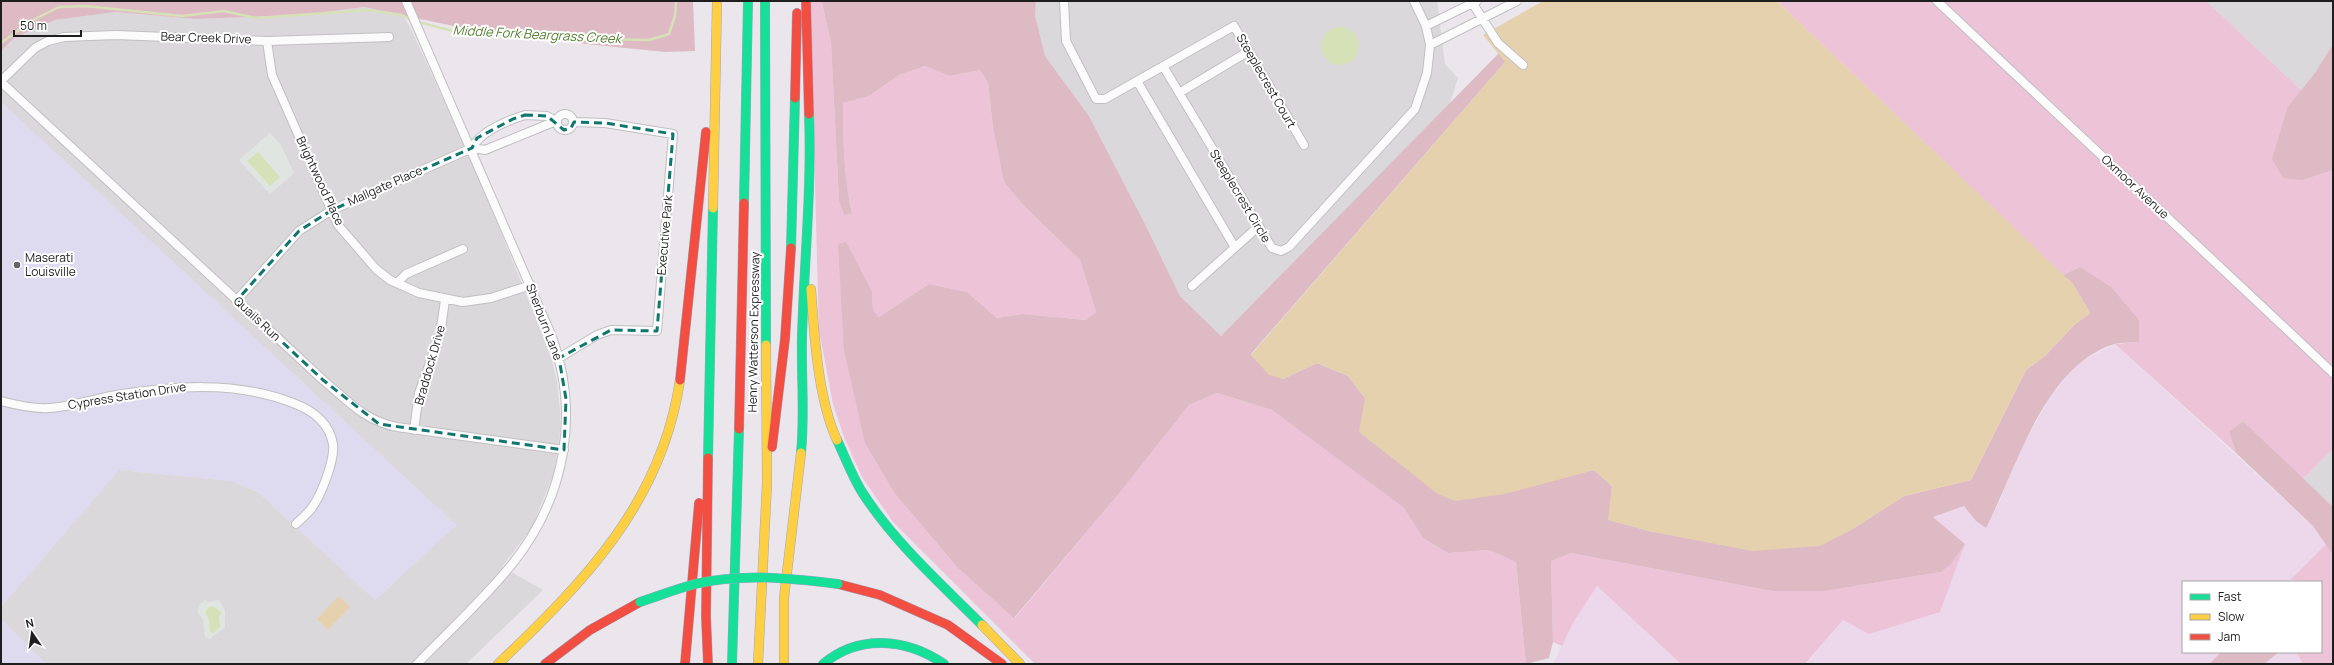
<svg xmlns="http://www.w3.org/2000/svg" width="2334" height="665" viewBox="0 0 2334 665" font-family="Manrope,sans-serif">
<style>
.residential{fill:#dad8db}
.commercial{fill:#dedaef}
.farmland{fill:#edd8eb}
.grass{fill:#ecc3d7}
.forest{fill:#ddbac4}
.pitch{fill:#e6d1af}
.plaza{fill:#e0e5e1}
.water{fill:#d7e1b8}
.lines{fill:none;stroke-linecap:round;stroke-linejoin:round}
.stream{stroke:#d7e1b8;stroke-width:2.5}
.street-casing{stroke:#c1bfc2;stroke-width:10}
.fast-casing{stroke:#9ca6c3;stroke-width:10}
.slow-casing{stroke:#9ca6c3;stroke-width:10}
.jam-casing{stroke:#9ca6c3;stroke-width:10}
.street{stroke:#fcfbfc;stroke-width:8}
.fast{stroke:#16e098;stroke-width:9}
.slow{stroke:#ffcf43;stroke-width:9}
.jam{stroke:#f24e42;stroke-width:9}
.fast-bridge-casing{stroke:#9ca6c3;stroke-width:10;stroke-linecap:butt}
.fast-bridge{stroke:#16e098;stroke-width:9}
.marked{fill:none;stroke:#0f766e;stroke-width:3;stroke-dasharray:8 5;stroke-linejoin:round}
.poi-dot{fill:#666466;stroke:#fff;stroke-width:1.5}
.labels{text-anchor:middle;stroke-width:4;stroke-linejoin:round;paint-order:stroke}
.street-label{font-size:12px;fill:#1e1e1e;stroke:#fff}
.poi-label{font-size:12px;fill:#1e1e1e;stroke:#fff;text-anchor:start}
.water-label{font-size:13px;font-style:italic;fill:#588236;stroke:#fff}
</style>
<rect width="100%" height="100%" fill="#ebe6ec"/>
<path class="residential" d="M1036,1H1437L1445,64L1458,78L1449,106L1221,336L1180,296L1144,222L1089,116L1045,56L1035,15Z
M2206,1H2333V44L2315,73L2301,90Z
M364,7L403,15L412,31L476,172L550,352L557,381L560,411V432L554,473L532,527L502,567L543,590L466,664H46L1,619V607L119,470L232,481L258,492L375,600L456,525L1,102V51L14,38L55,20L115,12L195,19L303,15Z
M2333,449V507L2303,479Z"/>
<path class="commercial" d="M1,102L456,525L375,600L258,492L232,481L119,470L1,607Z
M1,619L46,664H1Z"/>
<path class="farmland" d="M2115,344L2313,526L2326,544L2288,582H2183V652H2221L2209,664H1806L1843,620L1940,612L1965,544L1932,517L1964,506L1976,521L1986,528L2000,501L2018,454L2051,396L2076,364Z
M1597,586L1681,664H1553L1573,623Z
M2279,652H2296L2303,664H2264Z"/>
<path class="grass" d="M810,1H824L822,4L831,43L839,201L844,215L852,214C844,178 843,140 843,103L869,96L899,75L925,66L950,76L980,70L988,83L993,128L1004,182L1024,206L1080,260L1096,312L1086,320L1022,314L997,318L967,292L929,284L879,317L873,310L872,291L846,243L896,495L957,567L1015,618L1121,491L1189,405L1217,393L1272,410L1404,508L1423,538L1448,553L1489,550L1516,562L1526,664H1035L893,522L862,477L844,437L833,404L819,330Z
M1777,1H2206L2301,90L2288,106L2303,180L2333,170V449L2303,479L2243,421L2229,431L2236,453L2115,344L2139,342L2080,267L2063,275Z
M1965,544L1940,612L1869,634L1843,620L1805,664H1681L1597,586L1573,623L1562,646L1553,642L1551,561L1571,553L1772,591H1823L1941,572L1951,564Z
M2326,544L2333,555V664H2303L2296,652H2321V582L2290,580Z"/>
<path class="forest" d="M1,1H693L695,51L665,52L586,44L458,27L364,7L303,15L195,19L115,12L55,20L14,38L1,51Z
M824,1H1036L1035,15L1045,56L1089,116L1144,222L1180,296L1221,336L1499,53L1506,61L1251,354L1283,379L1317,363L1348,376L1365,398L1554,479L1594,470L1612,486L1609,520L1653,532L1851,530L1904,496L1971,480L2026,370L2045,356L2074,325L2090,313L2073,284L2063,275L2080,267L2111,287L2139,320V342C2131,343 2122,342 2114,344C2043,367 2017,468 1986,528L1976,521L1964,506L1933,517L1965,544L1951,564L1941,572L1824,591H1772L1571,553L1551,561L1553,642L1549,658L1526,664L1516,562L1489,550L1448,553L1423,538L1404,508L1272,410L1217,393L1189,405L1121,491L1014,618L957,567L896,495L865,443L844,350L838,244L846,242L872,291L873,310L879,317L929,284L967,292L997,318L1022,314L1086,320L1096,312L1080,260L1024,206L1004,182L993,128L988,83L980,70L950,76L925,66L899,75L869,96L843,103C843,140 844,178 852,214L844,215L839,201L831,43L822,3Z
M2333,44V170L2303,180L2283,178L2272,159L2288,106L2315,73Z
M2243,421L2333,507V555L2313,526L2236,453L2229,431Z
M2221,652H2279L2264,664H2209Z"/>
<path class="pitch" d="M1543,1H1777L2073,284L2090,313L2074,325L2045,356L2026,370L1971,480L1904,496L1851,530L1820,546L1752,551L1653,532L1608,520L1612,486L1594,470L1505,494L1455,501L1438,494L1359,432L1365,398L1348,376L1317,363L1283,379L1269,375L1251,355L1505,62L1483,35Z
M339,596L350,607L328,630L317,619Z"/>
<path class="plaza" d="M270,133L281,145L294,173L270,194L239,160Z
M205,600L208,602L219,600L225,610V627L210,639L205,637L203,620L198,613L199,605Z"/>
<path class="water" d="M1321 46a19 19 0 1 1 38 0a19 19 0 1 1-38 0Z
M258,152L280,177L270,186L247,161Z
M213,606L222,613L219,617L220,627L214,633L210,632L209,619L205,612L209,607Z"/>
<g class="lines">
<path class="stream" d="M418,22L461,33L502,32L599,39L649,40L669,34L675,16L676,1
M1,43L31,21L59,7L85,6L182,16L224,11L256,18L368,10L402,15L411,20"/>
<g class="street-casing">
<path id="street" d="M406,1L550,332C581,412 566,496 513,563C484,599 449,631 417,664
M1064,1L1066,41L1096,99H1105L1234,26L1304,145
M1937,1L2333,373
M1473,4L1498,43L1523,65
M1426,26L1477,1
M267,41L272,75L338,225L376,269L390,280L419,293L463,302L491,298L531,285
M1430,45L1517,1
M1163,66L1272,248L1281,251L1289,247L1415,109L1427,73L1430,45L1426,26L1414,1
M1,81L35,48L48,41L64,37L116,35L267,41L389,37
M1137,81L1234,246
M1,82L323,380C348,401 365,421 397,427L564,450
M1179,93L1249,51
M557 122a8 8 0 1 1 16 0a8 8 0 1 1-16 0Z
M525,115L547,116L556,121L485,150L472,148C481,131 506,121 525,115Z
M397,283L406,274L463,249
M1192,286L1259,226
M237,300L299,231L332,210L472,148
M559,358L597,335L611,330L657,331L673,134L605,123L574,122
M1,401C16,405 33,409 49,408C69,407 91,400 111,396C172,386 234,380 293,403C312,410 329,422 333,444C335,460 321,496 311,509C307,514 301,519 296,524
M414,430L419,393L440,335L445,300"/>
</g>
<g class="fast-casing">
<path id="fast" d="M765,1L766,345
M744,203L748,1
M791,248L795,98
M837,440C845,457 852,476 862,492C894,542 941,584 982,625
M801,453C805,414 801,375 802,337C804,262 812,189 809,114
M708,458L713,208
M732,664L739,429
M823,664C859,634 906,638 944,664"/>
</g>
<g class="slow-casing">
<path id="slow" d="M713,208L717,1
M811,289C814,333 818,400 837,440
M982,625L1020,664
M498,664C584,582 662,503 680,380
M758,664L767,483L766,345
M784,664V598L801,453"/>
</g>
<g class="jam-casing">
<path id="jam" d="M806,1L809,114
M795,98L797,13
M680,380L706,132
M739,429L744,203
M772,447L785,339L791,248
M708,458L706,617L708,664
M838,584L880,595L948,625L1002,664
M545,664L590,630L640,602
M685,664L699,503"/>
</g>
<use href="#street" class="street"/>
<use href="#fast" class="fast"/>
<use href="#slow" class="slow"/>
<use href="#jam" class="jam"/>
<g class="fast-bridge-casing">
<path id="fast-bridge" d="M640,602C658,596 676,589 695,584C743,573 790,578 838,584"/>
</g>
<use href="#fast-bridge" class="fast-bridge"/>
</g>
<path class="marked" d="M525,115L547,116L564,130L571,128L574,122L605,123L673,134L657,331L611,330L559,358L566,399L564,450L379,424L323,380L237,300L299,231L332,210L472,148L477,138L513,119Z"/>
<circle class="poi-dot" cx="17" cy="265" r="4"/>
<g class="labels">
<g class="street-label">
<text transform="translate(206 38) rotate(2)" y="4">Bear Creek Drive</text>
<text transform="translate(1266 81) rotate(60)" y="4">Steeplecrest Court</text>
<text transform="translate(320 181) rotate(65)" y="4">Brightwood Place</text>
<text transform="translate(385 186) rotate(-24)" y="4">Mallgate Place</text>
<text transform="translate(2135 187) rotate(43)" y="4">Oxmoor Avenue</text>
<text transform="translate(1240 196) rotate(59)" y="4">Steeplecrest Circle</text>
<text transform="translate(665 235) rotate(-85)" y="4">Executive Park</text>
<text transform="translate(257 319) rotate(43)" y="4">Quails Run</text>
<text transform="translate(544 322) rotate(69)" y="4">Sherburn Lane</text>
<text transform="translate(754 332) rotate(-89)" y="4">Henry Watterson Expressway</text>
<text transform="translate(430 365) rotate(-74)" y="4">Braddock Drive</text>
<text transform="translate(127 396) rotate(-9)" y="4">Cypress Station Drive</text>
</g>
<g class="poi-label">
<text x="25" y="262">Maserati<tspan x="25" dy="14">Louisville</tspan></text>
</g>
<g class="water-label">
<text transform="translate(537 34) rotate(3)" y="5">Middle Fork Beargrass Creek</text>
</g>
</g>
<rect width="2334" height="665" fill="none" stroke="#1e1e1e" stroke-width="4"/>
<rect x="2182" y="581" width="140" height="72" fill="#ffffff" stroke="#a5a5a5"/>
<rect x="2190" y="594" width="20" height="6" fill="#16e098" stroke="#a5a5a5"/>
<text x="2218" y="601" font-size="12" fill="#1e1e1e">Fast</text>
<rect x="2190" y="614" width="20" height="6" fill="#ffcf43" stroke="#a5a5a5"/>
<text x="2218" y="621" font-size="12" fill="#1e1e1e">Slow</text>
<rect x="2190" y="634" width="20" height="6" fill="#f24e42" stroke="#a5a5a5"/>
<text x="2218" y="641" font-size="12" fill="#1e1e1e">Jam</text>
<g transform="translate(32 633) rotate(347)" stroke="#ffffff" stroke-width="3" paint-order="stroke">
<path d="M0-3L7 15L0 10L-7 15Z" fill="#1e1e1e"/>
<text y="-6" font-size="11" font-weight="bold" text-anchor="middle" fill="#1e1e1e">N</text>
</g>
<path d="M14 30v6h67v-6" fill="none" stroke="#1e1e1e" stroke-width="2"/>
<text x="20" y="30" font-size="12" fill="#1e1e1e" stroke="#ffffff" stroke-width="3" paint-order="stroke">50 m</text>
</svg>
